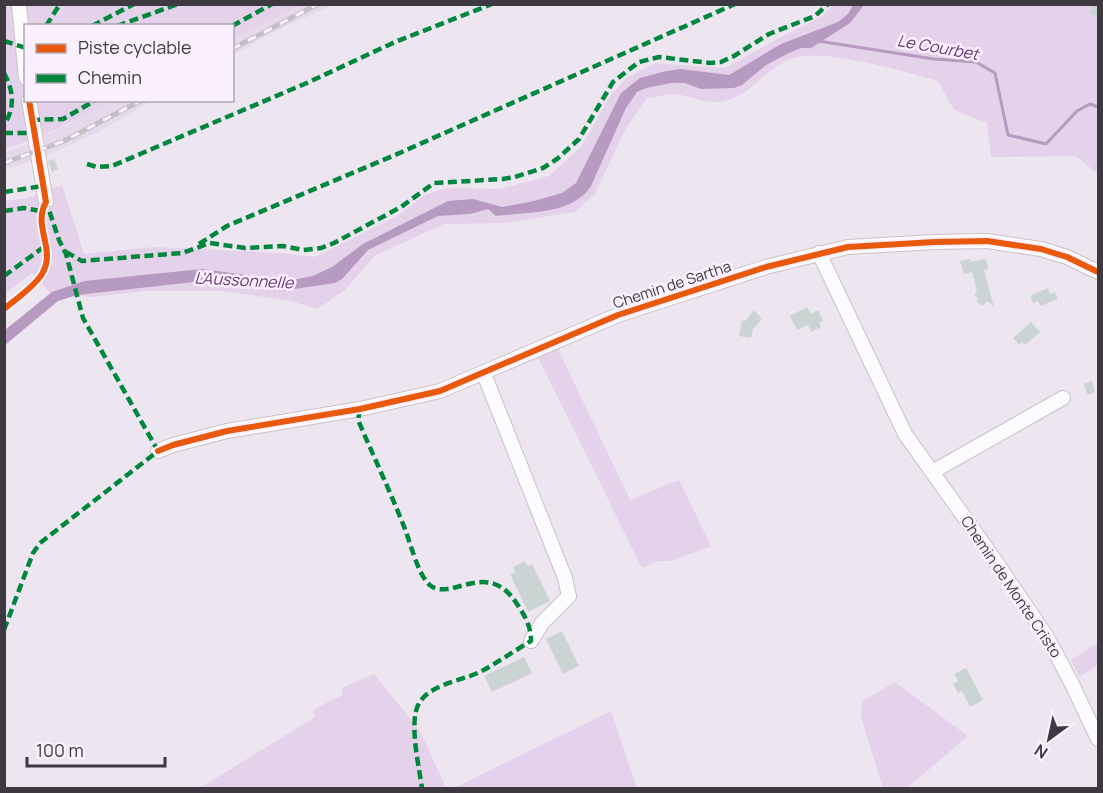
<svg xmlns="http://www.w3.org/2000/svg" width="1103" height="793" viewBox="0 0 1103 793" font-family="Manrope,sans-serif">
<style>
.built{fill:#e6d9eb}
.green{fill:#e4d1ea}
.water{fill:#b69ac0}
.lines{fill:none;stroke-linecap:round;stroke-linejoin:round}
.stream{stroke:#b69ac0;stroke-width:3}
.building{fill:#cad4d2}
.minor-casing{stroke:#c8c2ca;stroke-width:16}
.minor{stroke:#fcfbfd;stroke-width:14}
.rail-casing{stroke:#c2c0c2;stroke-width:5}
.rail{stroke:#fbf0ff;stroke-width:3;stroke-dasharray:9;stroke-linecap:butt}
.quiet{stroke:#00873e;stroke-width:4.5;stroke-dasharray:9 4.5;stroke-linecap:butt}
.cycleway-casing{stroke:#fbf0ff;stroke-width:10}
.cycleway{stroke:#e8590c;stroke-width:6}
.labels{text-anchor:middle;stroke-width:5;stroke-linejoin:round;paint-order:stroke}
.street-label{font-size:15px;fill:#3e3940;stroke:#fbf0ff}
.water-label{font-size:16px;font-style:italic;fill:#663775;stroke:#fbf0ff}
</style>
<rect width="100%" height="100%" fill="#ede5f0"/>
<path class="built" d="M301,5H332L270,34L233,55V39Z
M115,101H152L98,132L43,157L5,170V152L26,145Z"/>
<path class="green" d="M4,5H301L233,39L232,26H26V100L115,101L40,137L5,149Z
M832,5H1098V174L1076,156L991,157L987,123L954,110L938,81C905,72 825,48 794,58C764,67 750,101 715,102C702,102 688,95 675,94C666,94 656,97 647,98L626,128L595,194L575,212L504,223L444,224L374,256L345,290L317,309L291,301L223,291H146L89,297L77,295L58,301L32,273L5,294V201L27,198L62,185L84,254L155,247L280,253L315,257L397,216L425,195L446,188L500,189L549,176L581,147L612,93L629,76L656,63L725,68L781,37L823,16Z
M556,345L630,500L679,480L711,546L672,561H657L642,568L536,353Z
M1098,643V665L1079,677L1071,660Z
M374,674L420,731L446,788H200L315,717L313,710L342,695V688Z
M895,682L968,736L907,788H883L861,717L862,701Z
M611,711L637,788H454Z"/>
<path class="water" d="M853,5H864L850,23L811,48H801L789,53L766,65L742,85L734,88L701,89L685,83H671L646,88L637,92L626,108L591,186C573,215 526,212 496,216L488,209L470,214L438,216L368,250L342,279L335,283L281,291L212,280L77,295L58,301L5,345V330L52,292L85,281L202,269L287,281L313,276L332,267L363,244L448,201L473,199L502,207L534,201L562,193L576,183L621,93L640,78L666,71L681,69L729,75L781,44L838,22L848,14Z"/>
<g class="lines">
<path class="stream" d="M818,41L934,59L976,62L995,73L1008,135L1046,144L1077,111L1090,104L1098,107"/>
</g>
<path class="building" d="M1094,5L1098,9L1096,17L1089,12Z
M54,159L58,169L52,172L48,161Z
M970,259L971,262L986,259L988,269L984,270L994,307L987,301L983,306L976,301L979,299L974,295L977,291L972,272L964,274L960,261Z
M1048,288L1050,294L1055,292L1058,299L1040,306L1038,301L1033,303L1030,296Z
M807,307L811,314L818,310L823,321L819,323L821,327L811,332L808,325L797,330L790,316Z
M754,310L762,319L753,329L751,338L739,336L742,321H745Z
M1031,322L1040,332L1025,345L1022,342L1019,345L1013,338Z
M1092,381L1095,392L1087,395L1084,384Z
M525,561L527,566L532,564L550,601L528,612L510,574L515,572L513,567Z
M562,631L579,666L563,674L546,639Z
M524,657L532,673L492,692L484,676Z
M966,668L983,700L970,707L962,691L958,693L953,684L958,681L954,674Z"/>
<g class="lines">
<g class="minor-casing">
<path id="minor" d="M19,4L26,78
M29,100L46,202
M819,253L905,434L985,546L1047,637L1071,682L1098,739
M484,374L565,578L569,596L542,623L531,641
M158,451L173,445L227,431L360,409L440,391L618,315L766,267L848,247L935,242L987,241L1041,249L1067,257L1098,272
M932,472L1063,398"/>
</g>
<use href="#minor" class="minor"/>
<g class="rail-casing">
<path id="rail" d="M232,49L318,4
M4,163L64,141L142,100"/>
</g>
<use href="#rail" class="rail"/>
<path class="quiet" d="M46,26L60,4
M92,26L134,4
M117,26L178,4
M232,26L272,4
M4,41L26,48
M4,73C14,91 15,108 4,125
M31,120L63,119L96,100
M4,133H33
M87,164L97,167L112,166L309,82L395,42L492,4
M4,192L43,186
M4,211L24,208L41,211
M199,244L227,226L395,155L735,4
M66,252L82,261L182,253L210,243L245,248L283,246L303,250L321,248L334,243L401,207L434,183L503,179L515,177L543,168L557,159L579,139L613,82L639,62L659,57L710,63L721,62L734,56L769,34L815,16L828,4
M4,276L48,244
M360,409L358,420C373,455 389,489 403,524C410,540 418,577 431,586C452,601 488,558 517,604C525,616 531,626 531,641C514,651 497,663 480,672C459,682 422,685 416,711C411,732 419,767 422,788
M4,630L33,553L40,543L158,451L83,318L66,254L59,240L47,204"/>
<g class="cycleway-casing">
<path id="cycleway" d="M4,309C16,299 34,287 42,274C57,249 32,227 46,202L29,100
M158,451L173,445L227,431L360,409L440,391L618,315L766,267L848,247L935,242L987,241L1041,249L1067,257L1098,272"/>
</g>
<use href="#cycleway" class="cycleway"/>
</g>
<g class="labels">
<g class="street-label">
<text transform="translate(672 285) rotate(-18)" y="5">Chemin de Sartha</text>
<text transform="translate(1011 587) rotate(56)" y="5">Chemin de Monte Cristo</text>
</g>
<g class="water-label">
<text transform="translate(938 47) rotate(10)" y="6">Le Courbet</text>
<text transform="translate(244 280) rotate(3)" y="6">L'Aussonnelle</text>
</g>
</g>
<rect width="1103" height="793" fill="none" stroke="#3e3940" stroke-width="12"/>
<rect x="24" y="24" width="210" height="78" fill="#fbf0ff" stroke="#afa7b3" stroke-width="1.5"/>
<rect x="36" y="44" width="30" height="9" fill="#e8590c" stroke="#afa7b3" stroke-width="1.5"/>
<text x="78" y="54" font-size="18" fill="#3e3940">Piste cyclable</text>
<rect x="36" y="74" width="30" height="9" fill="#00873e" stroke="#afa7b3" stroke-width="1.5"/>
<text x="78" y="84" font-size="18" fill="#3e3940">Chemin</text>
<g transform="translate(1049 739) rotate(213)" stroke="#fbf0ff" stroke-width="4.5" paint-order="stroke">
<path d="M0-4.5L10 22L0 15L-10 22Z" fill="#3e3940"/>
<text y="-9" font-size="16" font-weight="bold" text-anchor="middle" fill="#3e3940">N</text>
</g>
<path d="M27 757v9h138v-9" fill="none" stroke="#3e3940" stroke-width="3"/>
<text x="36" y="757" font-size="18" fill="#3e3940" stroke="#fbf0ff" stroke-width="4.5" paint-order="stroke">100 m</text>
</svg>
